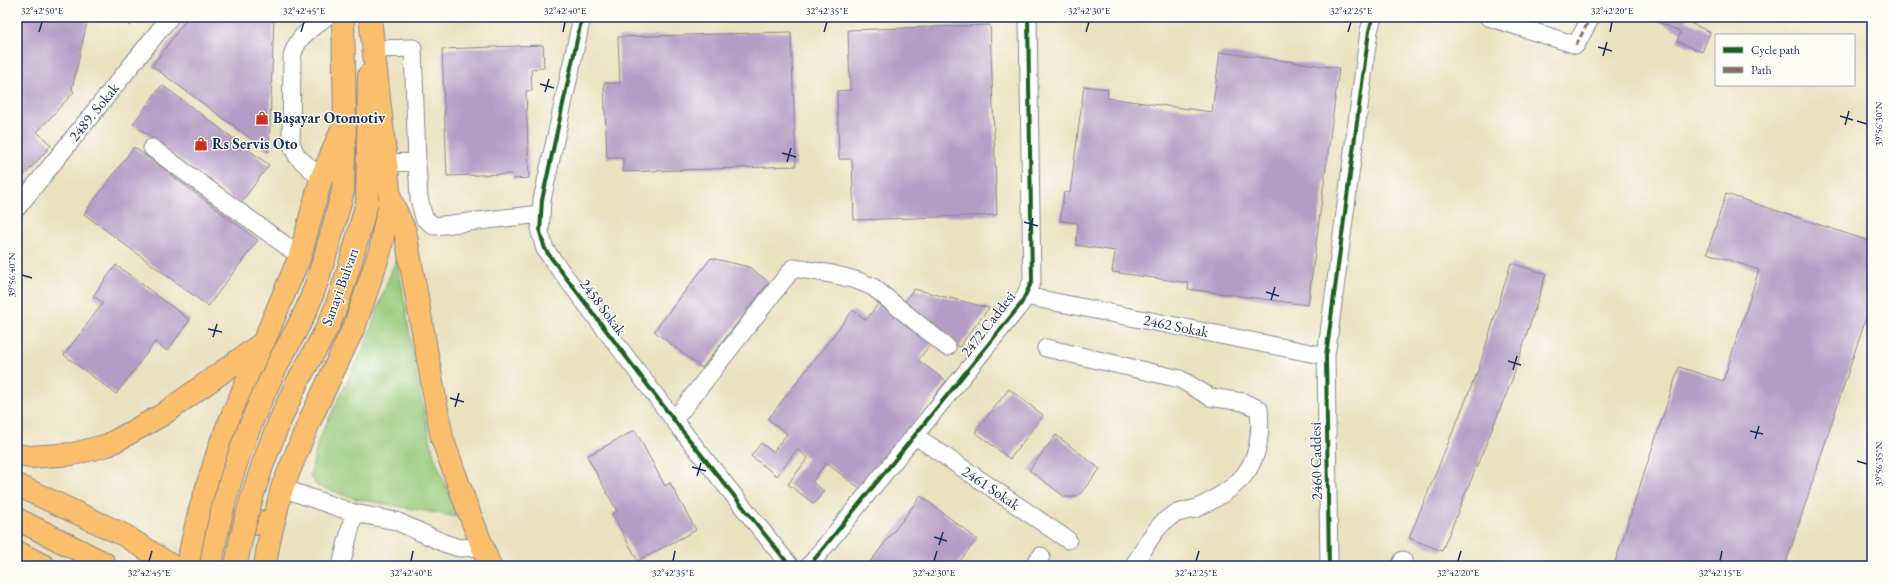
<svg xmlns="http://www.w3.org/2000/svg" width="1889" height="583" viewBox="0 0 1889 583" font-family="'EB Garamond',serif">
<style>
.green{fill:#97c979;stroke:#597c6c}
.building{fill:#b59cc6}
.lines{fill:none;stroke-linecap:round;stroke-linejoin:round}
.minor-casing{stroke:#82888e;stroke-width:19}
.major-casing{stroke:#82888e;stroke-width:24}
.highway-casing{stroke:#82888e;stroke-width:24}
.minor{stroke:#fff;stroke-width:17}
.major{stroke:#fabe6d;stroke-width:22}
.highway{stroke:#fabe6d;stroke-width:22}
.major-bridge-casing{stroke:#82888e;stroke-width:24;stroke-linecap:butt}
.major-bridge{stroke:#fabe6d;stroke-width:22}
.quiet{stroke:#8d6e63;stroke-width:3;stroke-dasharray:6 3;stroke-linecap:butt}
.cycleway-casing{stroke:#fdfcf7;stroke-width:6}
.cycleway{stroke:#1b5e20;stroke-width:4}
.ticks{fill:none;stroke:#1b2f5e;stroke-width:1.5}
.labels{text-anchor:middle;stroke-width:3;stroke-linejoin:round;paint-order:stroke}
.street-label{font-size:15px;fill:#1b2f5e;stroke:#fdfcf7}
.poi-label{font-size:15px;font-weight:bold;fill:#1b2f5e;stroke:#fdfcf7;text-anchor:start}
.neatline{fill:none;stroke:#1b2f5e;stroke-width:1.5}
.ticks-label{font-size:10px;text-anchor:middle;fill:#1b2f5e}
</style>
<rect width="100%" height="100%" fill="#fdfcf7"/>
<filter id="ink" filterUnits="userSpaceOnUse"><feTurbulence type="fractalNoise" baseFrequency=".025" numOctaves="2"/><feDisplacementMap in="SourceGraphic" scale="8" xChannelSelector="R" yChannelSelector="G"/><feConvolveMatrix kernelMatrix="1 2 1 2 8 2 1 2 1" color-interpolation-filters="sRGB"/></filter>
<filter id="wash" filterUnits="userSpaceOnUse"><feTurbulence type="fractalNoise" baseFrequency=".012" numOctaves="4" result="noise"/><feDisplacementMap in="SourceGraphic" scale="16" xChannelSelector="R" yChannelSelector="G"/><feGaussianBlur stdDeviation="0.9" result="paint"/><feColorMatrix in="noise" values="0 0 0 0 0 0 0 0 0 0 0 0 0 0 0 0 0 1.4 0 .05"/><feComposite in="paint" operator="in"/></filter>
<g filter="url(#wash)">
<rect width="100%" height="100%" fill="#eae1bf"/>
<path class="green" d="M397,256L418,383L434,456L458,517L357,499L317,486L310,477L318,441L363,349Z"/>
<g id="blocks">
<path class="building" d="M17,17H88L72,89L74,92L37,132L51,145L17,184Z
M120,17H137L130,26Z
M188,17H274L269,152L152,66Z
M1647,17H1688L1686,21L1710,32L1702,52L1677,41L1681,32Z
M990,25L997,215L854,220L852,159H839L837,91L850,90L848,30Z
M791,32L796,166L623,172V158H607L604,83H620L618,37Z
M543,45L544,68L531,69L532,91H526L529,178L513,179L512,174L447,176L442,49Z
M1220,52L1339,68L1308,305L1188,289L1189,283L1112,272L1115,251L1076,245L1078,223L1060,221L1064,192L1070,193L1084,86L1108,89L1107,98L1212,112Z
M162,85L269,165L240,204L133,124Z
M134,147L258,240L208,306L84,214Z
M1726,194L1872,242L1869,252L1872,253V299L1785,566H1629L1615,562L1679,367L1723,381L1759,270L1707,253Z
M711,258L749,267L769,282L702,368L654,331Z
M1511,263L1546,274L1512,380L1442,551L1409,538L1479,368Z
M116,265L190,320L167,351L155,342L116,394L64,355L103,303L93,296Z
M914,289L989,308L959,347L903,304Z
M881,300L934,340L918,360L946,381L862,490L826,463L812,482L824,491L814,504L788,484L808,458L797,449L777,476L751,456L761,443L773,452L787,434L768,419L853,310L866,320Z
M1009,389L1043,415L1010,459L975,432Z
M635,430L665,486L670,483L696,530L638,561L612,514L617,511L587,456Z
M1056,435L1100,469L1081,493L1075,497H1065L1029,470Z
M921,496L977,539L956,566H867Z"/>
</g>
</g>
<g filter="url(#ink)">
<use href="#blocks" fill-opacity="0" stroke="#82888e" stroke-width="1"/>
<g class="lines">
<g class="minor-casing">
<path id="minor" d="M582,17L542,200L540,232L545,249L552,259L680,428L790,566
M1488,17L1576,45L1591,17
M374,49L413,48L417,162L386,163
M152,148L300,256
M417,162L419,198L424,218L434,226L541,214
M321,179L297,156L291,144L292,57C297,36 310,30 326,17
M17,208L170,17
M1025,296L1326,356
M1046,348L1180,379L1210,397L1243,402L1259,409C1264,463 1244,486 1197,508C1189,511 1178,511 1171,516C1152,529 1146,548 1133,566
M674,420L793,268C820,272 848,275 873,287L947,347
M914,435L1068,540
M282,488L354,513L396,521L444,543L459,548L482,547
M341,566L354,513
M809,566L1021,304L1032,281L1028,17
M1033,566L1041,556
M1329,566L1326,356L1369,31L1373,17
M1400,566L1403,560"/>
</g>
<g class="major-casing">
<path id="major" d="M343,17L345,122L343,191
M367,202L369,75"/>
</g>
<g class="highway-casing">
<path id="highway" d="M390,198L405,231L442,438L465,502L490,566
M17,455L30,457L73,454L108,445L162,415L264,342
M17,485L124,535L172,566
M206,506C226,526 250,529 275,518
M17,519L104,563
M17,552L44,566
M187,566L199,513L221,442L300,256L321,179L345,122
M265,566L269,541L282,488L310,420L355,325L380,251L390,198L370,17"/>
</g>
<use href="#minor" class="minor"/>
<use href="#major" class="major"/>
<use href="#highway" class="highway"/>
<g class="major-bridge-casing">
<path id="major-bridge" d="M211,566C221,500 244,434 273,374C285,349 300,326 310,301C324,265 333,228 343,191
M236,566C246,503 269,442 296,385C308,361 324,338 334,312C348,277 357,239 367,202"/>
</g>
<use href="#major-bridge" class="major-bridge"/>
<path class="quiet" d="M1576,45L1591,17"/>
<g class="cycleway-casing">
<path id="cycleway" d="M582,17L542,200L540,232L545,249L552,259L680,428L790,566
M809,566L1021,304L1032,281L1028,17
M1329,566L1326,356L1369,31L1373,17"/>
</g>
<use href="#cycleway" class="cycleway"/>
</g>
</g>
<path class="ticks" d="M39,32L42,22M301,32L304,22M563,32L565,22M824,32L827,22M1086,32L1089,22M1348,32L1351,22M1610,32L1612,22M1598,47L1612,51M1603,56L1607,42M540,84L554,88M545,92L549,79M1840,116L1853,120M1857,121L1867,124M1845,125L1849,111M782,153L796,157M787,162L791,148M1024,222L1038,226M1029,231L1033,218M22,275L32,278M1266,292L1279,296M1271,300L1275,287M208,329L222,332M213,337L217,324M1508,361L1521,365M1513,370L1517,356M450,398L464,402M455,407L459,393M1750,431L1763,434M1755,439L1759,426M1857,461L1867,464M692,467L706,471M697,476L701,463M934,537L947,541M939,545L943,532M149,561L152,551M411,561L413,551M673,561L675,551M934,561L937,551M1196,561L1199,551M1458,561L1461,551M1720,561L1722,551"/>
<defs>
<g id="shop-bare" transform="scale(1.08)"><path d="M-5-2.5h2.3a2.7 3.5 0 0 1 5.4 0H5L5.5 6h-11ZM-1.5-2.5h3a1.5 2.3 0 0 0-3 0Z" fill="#c8321e" stroke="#fdfcf7" stroke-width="2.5" paint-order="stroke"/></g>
</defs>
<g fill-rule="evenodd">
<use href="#shop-bare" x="262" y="118"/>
<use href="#shop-bare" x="201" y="144"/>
</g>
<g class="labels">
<g class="street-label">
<text transform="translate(94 112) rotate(-51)" y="5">2489. Sokak</text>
<text transform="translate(340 287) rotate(-70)" y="5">Sanayi Bulvarı</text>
<text transform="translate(603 307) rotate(53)" y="5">2458 Sokak</text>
<text transform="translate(988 324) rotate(-52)" y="5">2472 Caddesi</text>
<text transform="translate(1176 326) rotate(11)" y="5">2462 Sokak</text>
<text transform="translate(1316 461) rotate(-91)" y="5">2460 Caddesi</text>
<text transform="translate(991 488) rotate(34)" y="5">2461 Sokak</text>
</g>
<g class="poi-label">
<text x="273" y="123">Başayar Otomotiv</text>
<text x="212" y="149">Rs Servis Oto</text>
</g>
</g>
<rect width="1889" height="583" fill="none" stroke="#fdfcf7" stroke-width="44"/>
<rect x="1715" y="34" width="140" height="52" fill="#fdfcf7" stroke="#a3aaba"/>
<rect x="1723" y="47" width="20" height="6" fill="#1b5e20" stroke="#a3aaba"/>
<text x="1751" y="54" font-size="12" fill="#1b2f5e">Cycle path</text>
<rect x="1723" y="67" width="20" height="6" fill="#8d6e63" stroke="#a3aaba"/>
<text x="1751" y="74" font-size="12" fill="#1b2f5e">Path</text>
<rect x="22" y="22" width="1845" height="539" class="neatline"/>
<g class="ticks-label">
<text x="42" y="14">32°42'50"E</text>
<text x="304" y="14">32°42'45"E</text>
<text x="565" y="14">32°42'40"E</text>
<text x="827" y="14">32°42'35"E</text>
<text x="1089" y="14">32°42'30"E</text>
<text x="1351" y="14">32°42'25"E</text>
<text x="1612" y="14">32°42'20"E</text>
<text transform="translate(1878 124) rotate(-90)" y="4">39°56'30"N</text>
<text transform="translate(11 275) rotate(-90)" y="4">39°56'40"N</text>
<text transform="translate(1878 464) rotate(-90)" y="4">39°56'35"N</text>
<text x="149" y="576">32°42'45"E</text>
<text x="411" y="576">32°42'40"E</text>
<text x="673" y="576">32°42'35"E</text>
<text x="934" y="576">32°42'30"E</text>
<text x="1196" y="576">32°42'25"E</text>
<text x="1458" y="576">32°42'20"E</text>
<text x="1720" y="576">32°42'15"E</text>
</g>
</svg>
